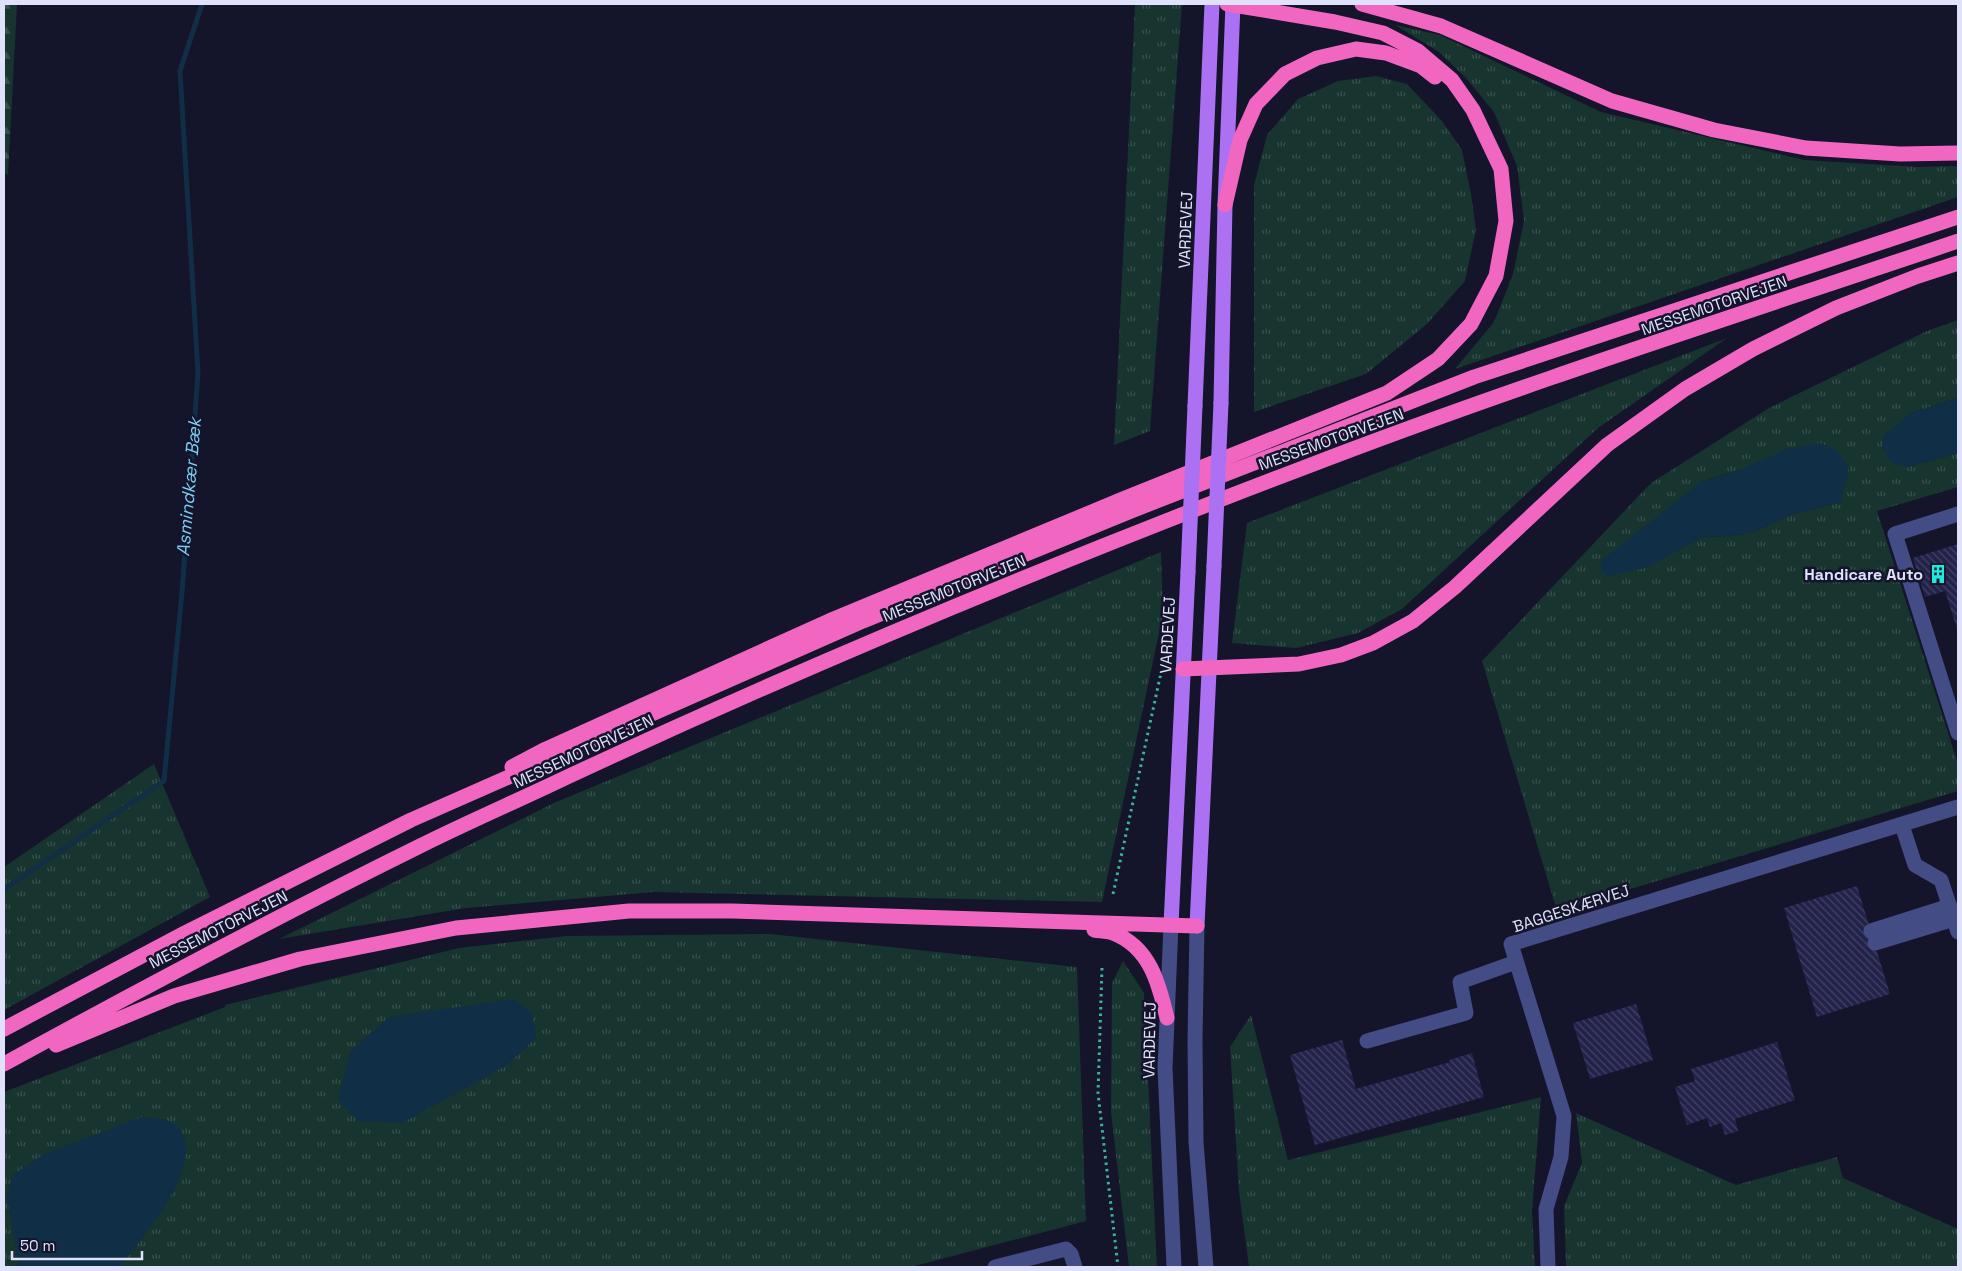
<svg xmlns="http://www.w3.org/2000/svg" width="1962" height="1271" viewBox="0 0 1962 1271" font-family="'Space Grotesk',sans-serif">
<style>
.grass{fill:url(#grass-tufts);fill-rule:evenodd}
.forest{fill:url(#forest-firs)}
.water{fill:#112e47}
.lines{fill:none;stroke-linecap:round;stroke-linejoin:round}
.stream{stroke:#112e47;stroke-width:5}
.building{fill:url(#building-back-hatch)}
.path{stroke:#3db498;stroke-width:3;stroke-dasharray:2.5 4;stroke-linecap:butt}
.minor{stroke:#434c85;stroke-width:15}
.major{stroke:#ac71f2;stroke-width:15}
.highway{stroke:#f166c1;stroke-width:15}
.major-bridge{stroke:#ac71f2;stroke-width:15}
.labels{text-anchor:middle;stroke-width:5;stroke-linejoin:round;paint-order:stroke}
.street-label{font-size:16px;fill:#e0e2fc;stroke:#14142b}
.poi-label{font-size:16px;font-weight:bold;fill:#e0e2fc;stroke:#14142b;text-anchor:end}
.water-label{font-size:18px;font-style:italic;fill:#78cff3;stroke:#14142b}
</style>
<defs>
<pattern id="grass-tufts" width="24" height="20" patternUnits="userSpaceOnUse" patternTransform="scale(1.25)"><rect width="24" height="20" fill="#17342e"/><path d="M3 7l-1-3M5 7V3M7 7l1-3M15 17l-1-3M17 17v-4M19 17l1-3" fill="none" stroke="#38514d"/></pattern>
<pattern id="forest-firs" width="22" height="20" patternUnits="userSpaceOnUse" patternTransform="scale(1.25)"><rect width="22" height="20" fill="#17342e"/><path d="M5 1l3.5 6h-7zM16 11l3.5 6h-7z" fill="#38514d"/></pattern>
<pattern id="building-back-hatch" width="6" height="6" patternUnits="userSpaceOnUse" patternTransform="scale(1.25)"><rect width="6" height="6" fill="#23224a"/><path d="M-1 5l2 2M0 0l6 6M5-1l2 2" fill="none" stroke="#434265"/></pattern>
</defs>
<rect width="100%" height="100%" fill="#14142b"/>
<path class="grass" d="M1135,4H1182L1150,431L1114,445Z
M1395,25L1440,35L1601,112L1804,160L1919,167L1958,166V197L1455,369L1494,322L1513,274L1524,221L1517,166L1494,112L1466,78L1439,52Z
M1376,76L1407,84L1442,121L1462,150L1471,194L1476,230L1465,281L1427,324L1366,374L1254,412V185L1267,135L1298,99L1338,81Z
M1958,320V398L1911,413L1906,467L1958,453V487L1877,511L1958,764V791L1557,911L1482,661L1651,483L1769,408L1927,331ZM1739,470L1841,502L1792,514L1751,533L1731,536L1703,537L1701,482Z
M1727,338L1598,428L1402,609L1358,633L1296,648L1232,643L1247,523Z
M1161,552L1163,614L1102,902L654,892L466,908L279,939L556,802Z
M154,764L210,897L4,1010V867Z
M770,934L1077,967L1086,1221L911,1267H4V1092L225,1007V1005L459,948L566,936Z
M1123,961L1144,993L1157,1267H1129L1111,1112L1112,983Z
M1251,1015L1288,1160L1541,1097L1532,1211L1535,1267H1249L1239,1192L1230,1047Z
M1576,1113L1736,1185L1837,1157L1843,1178L1958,1229V1267H1566L1564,1206L1582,1163Z"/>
<path class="forest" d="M4,4H17L8,175L4,173Z"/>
<path class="water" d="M1958,398V453L1906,467L1891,462L1882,447L1883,436L1911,413Z
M1821,443L1837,451L1849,468L1841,502L1792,514L1751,533L1731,536L1703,537L1646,568L1607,576L1601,569L1602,560L1701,482L1739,470L1787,449Z
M513,999L532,1013L536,1038L507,1065L402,1123L358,1121L338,1100L350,1052L389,1017Z
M142,1117C150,1118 162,1118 169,1121C221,1149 140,1241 119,1267H19L7,1196L13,1175L44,1154Z"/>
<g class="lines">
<path class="stream" d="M4,889L164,781L182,592L198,373L180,71L202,4"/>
</g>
<path class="building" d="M1958,544V632L1945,591L1925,597L1913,558Z
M1857,886L1890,994L1817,1017L1784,908Z
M1636,1004L1653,1060L1590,1079L1573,1023Z
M1342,1040L1356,1089L1450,1062L1449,1060L1472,1053L1484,1097L1315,1145L1290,1055Z
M1777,1042L1795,1100L1735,1119L1738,1131L1725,1135L1721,1123L1710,1127L1707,1118L1687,1125L1675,1087L1695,1081L1691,1069Z"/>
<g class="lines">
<path class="path" d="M1113,894L1167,645
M1102,968L1098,1093L1118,1267"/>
<path class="minor" d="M1958,514L1895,534L1958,733
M1902,825L1915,865L1941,880L1958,932
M1171,925L1165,1068L1174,1267
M1197,926L1195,1040L1196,1142L1206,1267
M1871,931L1950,906
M1875,943L1954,919
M1367,1041L1466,1013L1460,982L1516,962
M995,1267L1066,1249L1071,1254L1075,1267
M1548,1267L1546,1209L1561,1157L1564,1116L1511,944L1958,807"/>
<path class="major" d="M1221,403L1225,205L1233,4
M1195,406L1212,4
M1171,925L1188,572
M1197,926L1214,566"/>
<path class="highway" d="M1362,4L1441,26L1612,101L1714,130L1806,148L1900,154L1958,153
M1225,205L1240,140L1256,104L1285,74L1317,58L1356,49L1386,53L1421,66L1435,77
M1183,669L1299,664L1341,655L1373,643L1413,621L1455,587L1607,445L1685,389L1753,349L1836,308L1918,276L1958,263
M512,767L546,749L829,621L1123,499L1387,393L1438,359L1471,324L1496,276L1506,221L1501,169L1473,110L1452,80L1418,51L1383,33L1335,22L1227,4
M1094,930C1100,931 1108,931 1113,933C1150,947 1159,984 1167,1018
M4,1029L185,933L411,820L863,621L1131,511L1474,377L1958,217
M56,1045L174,996L300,959L456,928L629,911H732L1197,926
M4,1064C141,989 280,915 420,846C468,822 517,801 565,778C807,665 1053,563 1303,468C1518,385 1739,315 1958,241"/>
<path class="major-bridge" d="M1214,566L1221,403
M1188,572L1195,406"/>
</g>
<defs>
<g id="building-bare" transform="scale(1.5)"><path d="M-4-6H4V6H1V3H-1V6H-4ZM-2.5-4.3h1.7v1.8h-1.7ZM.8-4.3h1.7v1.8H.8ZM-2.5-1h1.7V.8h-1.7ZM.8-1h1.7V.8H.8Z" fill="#1eebdc" stroke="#14142b" stroke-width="2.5" paint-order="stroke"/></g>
</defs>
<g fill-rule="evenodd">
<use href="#building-bare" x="1938" y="574"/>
</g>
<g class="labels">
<g class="street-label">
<text transform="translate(1185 230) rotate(-88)" y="6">VARDEVEJ</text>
<text transform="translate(1714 305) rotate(-19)" y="6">MESSEMOTORVEJEN</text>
<text transform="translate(1331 439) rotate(-20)" y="6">MESSEMOTORVEJEN</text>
<text transform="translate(954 588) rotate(-22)" y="6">MESSEMOTORVEJEN</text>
<text transform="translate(1167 635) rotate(-87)" y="6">VARDEVEJ</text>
<text transform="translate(583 751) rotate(-25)" y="6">MESSEMOTORVEJEN</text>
<text transform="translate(1571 908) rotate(-18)" y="6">BAGGESKÆRVEJ</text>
<text transform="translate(218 929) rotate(-27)" y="6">MESSEMOTORVEJEN</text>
<text transform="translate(1149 1040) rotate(-89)" y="6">VARDEVEJ</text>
</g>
<g class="poi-label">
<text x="1923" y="580">Handicare Auto</text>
</g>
<g class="water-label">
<text transform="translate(189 487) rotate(-85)" y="6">Asmindkær Bæk</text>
</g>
</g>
<rect width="1962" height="1271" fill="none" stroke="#e0e2fc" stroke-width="10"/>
<path d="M12 1251v8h130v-8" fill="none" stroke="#e0e2fc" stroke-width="2.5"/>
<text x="20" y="1251" font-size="15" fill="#e0e2fc" stroke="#14142b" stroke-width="4" paint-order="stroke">50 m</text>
</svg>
